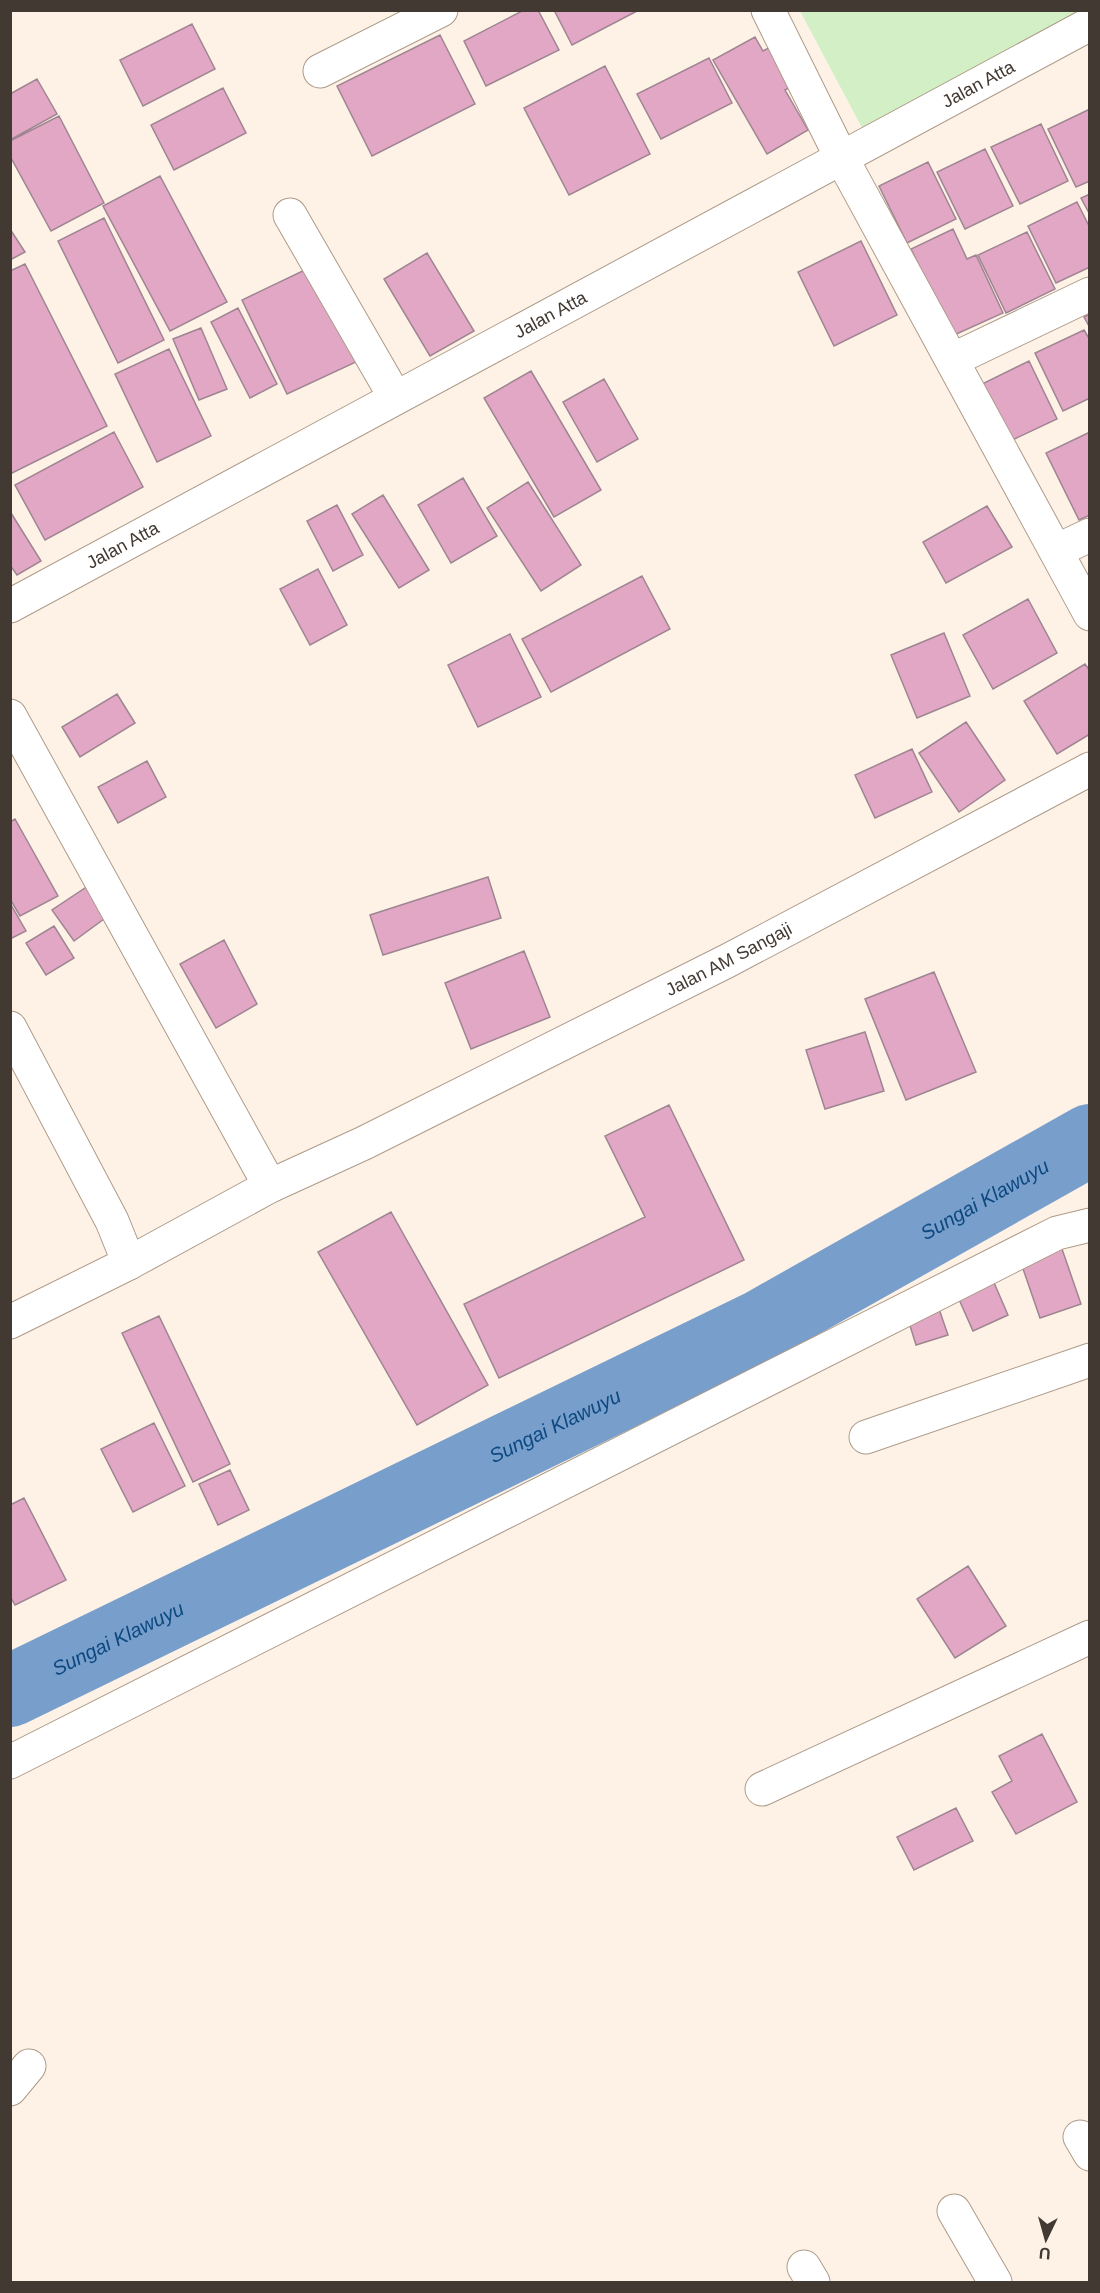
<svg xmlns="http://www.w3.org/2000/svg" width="1100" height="2293" viewBox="0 0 1100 2293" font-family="Arial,sans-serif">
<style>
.green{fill:#d3efc6}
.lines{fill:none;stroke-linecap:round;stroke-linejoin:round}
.river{stroke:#789fcc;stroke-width:72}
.building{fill:#e2a7c5;stroke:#9e8591;stroke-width:1.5}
.minor-casing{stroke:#ae9b89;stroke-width:35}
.minor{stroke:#fff;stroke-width:33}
.labels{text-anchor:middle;stroke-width:6;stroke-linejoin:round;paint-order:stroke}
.street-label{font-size:18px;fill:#413932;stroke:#fef2e6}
.water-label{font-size:20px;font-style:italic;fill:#0d4880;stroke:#fef2e6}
</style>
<rect width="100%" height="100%" fill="#fef2e6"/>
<path class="green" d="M1089,10L869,141L800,11Z"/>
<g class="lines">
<path class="river" id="s1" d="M10,1691L762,1325L1090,1140"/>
</g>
<path class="building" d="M524,10H538L559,50L486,86L464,41Z
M554,10H639L572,45Z
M192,24L215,69L143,106L120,60Z
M440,35L475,104L372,156L337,86Z
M755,37L763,51L778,43L800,81L785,90L808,130L767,154L713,60Z
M709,58L732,103L661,139L637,94Z
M605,66L650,154L569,195L524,108Z
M37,79L57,114L10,140V94Z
M223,88L246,133L174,170L151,125Z
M1090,109V181L1076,187L1048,129Z
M59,116L104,203L51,231L10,156V141Z
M1041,124L1068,181L1020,204L991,147Z
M985,149L1013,206L965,229L937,172Z
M928,162L956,219L907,243L879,186Z
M160,176L227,302L170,331L103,206Z
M1090,194V215L1081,198Z
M1077,202L1090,228V267L1056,283L1028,226Z
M104,218L164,340L118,363L58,241Z
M10,229L25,252L10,260Z
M953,229L967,259L976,255L1003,313L952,336L911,249Z
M1027,232L1055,289L1006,313L978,255Z
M861,241L897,315L834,346L798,272Z
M427,253L474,331L430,356L384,279Z
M25,264L107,426L10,474V271Z
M311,267L356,362L287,394L242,300Z
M238,308L277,384L250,398L211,322Z
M1090,314V328L1084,317Z
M201,328L227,389L199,400L173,339Z
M1084,330L1090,340V398L1063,411L1035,353Z
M169,349L211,436L157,462L115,374Z
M1029,361L1057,419L1008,442L980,385Z
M531,371L601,490L554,517L484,398Z
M604,379L638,439L597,462L563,402Z
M114,432L143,487L45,540L15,485Z
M1090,432V515L1079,520L1046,453Z
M463,478L497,536L451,563L418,505Z
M528,482L581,565L541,591L487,508Z
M383,495L429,570L399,588L352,514Z
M337,505L363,555L333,571L307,521Z
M987,506L1012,547L946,583L923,542Z
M11,513L41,561L17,575L10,565Z
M318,569L347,625L310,645L280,589Z
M642,576L670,629L551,692L522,639Z
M1028,599L1057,653L993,689L963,635Z
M944,633L970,696L917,718L891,655Z
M510,634L541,697L478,727L448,665Z
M1085,664L1090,671V734L1057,754L1024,701Z
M117,694L135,723L80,757L62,727Z
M966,722L1005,780L959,812L919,753Z
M912,749L932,792L875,818L855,775Z
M147,761L166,797L118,823L98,787Z
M15,819L58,896L20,916L10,899V822Z
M488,877L501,918L383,955L370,915Z
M91,884L112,913L74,941L52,910Z
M10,903L26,931L10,939Z
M54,926L74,958L46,975L26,943Z
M224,940L257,1004L216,1028L180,964Z
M524,951L550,1017L471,1049L445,983Z
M934,972L976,1072L906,1100L865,999Z
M865,1032L884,1091L825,1109L806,1050Z
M669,1105L744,1260L499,1378L464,1304L645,1217L605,1136Z
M391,1212L488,1385L417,1425L318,1252Z
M1062,1249L1081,1304L1040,1318L1021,1263Z
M989,1271L1008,1315L973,1331L953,1286Z
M938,1306L948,1335L916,1345L907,1316Z
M159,1316L230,1464L193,1482L122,1333Z
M154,1423L185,1486L133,1512L101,1449Z
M230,1470L249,1510L218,1525L199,1484Z
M24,1498L66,1580L15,1605L10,1596V1505Z
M968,1566L1006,1626L955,1658L917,1599Z
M1042,1734L1077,1802L1016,1834L992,1792L1012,1781L999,1756Z
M956,1808L973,1841L914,1870L897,1837Z"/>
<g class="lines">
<g class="minor-casing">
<g id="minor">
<path d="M768,10L841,157L1090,614"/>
<path d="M320,71L441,10"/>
<path d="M290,215L395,397"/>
<path d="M952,360L1090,294"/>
<path d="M1056,551L1090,535"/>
<path id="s2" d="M10,606L1090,24"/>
<path d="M10,716L270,1186"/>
<path id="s3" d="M10,1028L112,1221L129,1263L270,1186L364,1143L727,961L1090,769"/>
<path d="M10,1322L129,1263"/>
<path d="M866,1437L1090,1360"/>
<path d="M10,1762L1057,1233L1090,1225"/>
<path d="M762,1789L1090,1637"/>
<path d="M10,2089L29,2066"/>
<path d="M1080,2137L1090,2154"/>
<path d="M954,2211L995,2282"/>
<path d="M804,2267L813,2282"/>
</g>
</g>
<use href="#minor" class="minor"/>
</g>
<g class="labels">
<g class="street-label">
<text dy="6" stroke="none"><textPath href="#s2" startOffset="1100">Jalan Atta</textPath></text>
<text dy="6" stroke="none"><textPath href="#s2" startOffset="614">Jalan Atta</textPath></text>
<text dy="6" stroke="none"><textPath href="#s2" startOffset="128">Jalan Atta</textPath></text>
<text dy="6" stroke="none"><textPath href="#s3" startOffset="936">Jalan AM Sangaji</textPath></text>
</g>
<g class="water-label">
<text dy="7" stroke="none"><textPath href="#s1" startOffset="1092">Sungai Klawuyu</textPath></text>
<text dy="7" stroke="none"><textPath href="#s1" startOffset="606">Sungai Klawuyu</textPath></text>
<text dy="7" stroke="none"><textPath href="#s1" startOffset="120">Sungai Klawuyu</textPath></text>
</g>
</g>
<rect width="1100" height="2293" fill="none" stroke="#413932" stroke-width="24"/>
<g transform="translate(1046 2239) rotate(185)" stroke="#fef2e6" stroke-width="4.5" paint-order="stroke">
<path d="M0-4.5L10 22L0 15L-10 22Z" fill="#413932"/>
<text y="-9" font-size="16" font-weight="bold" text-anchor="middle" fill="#413932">U</text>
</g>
</svg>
